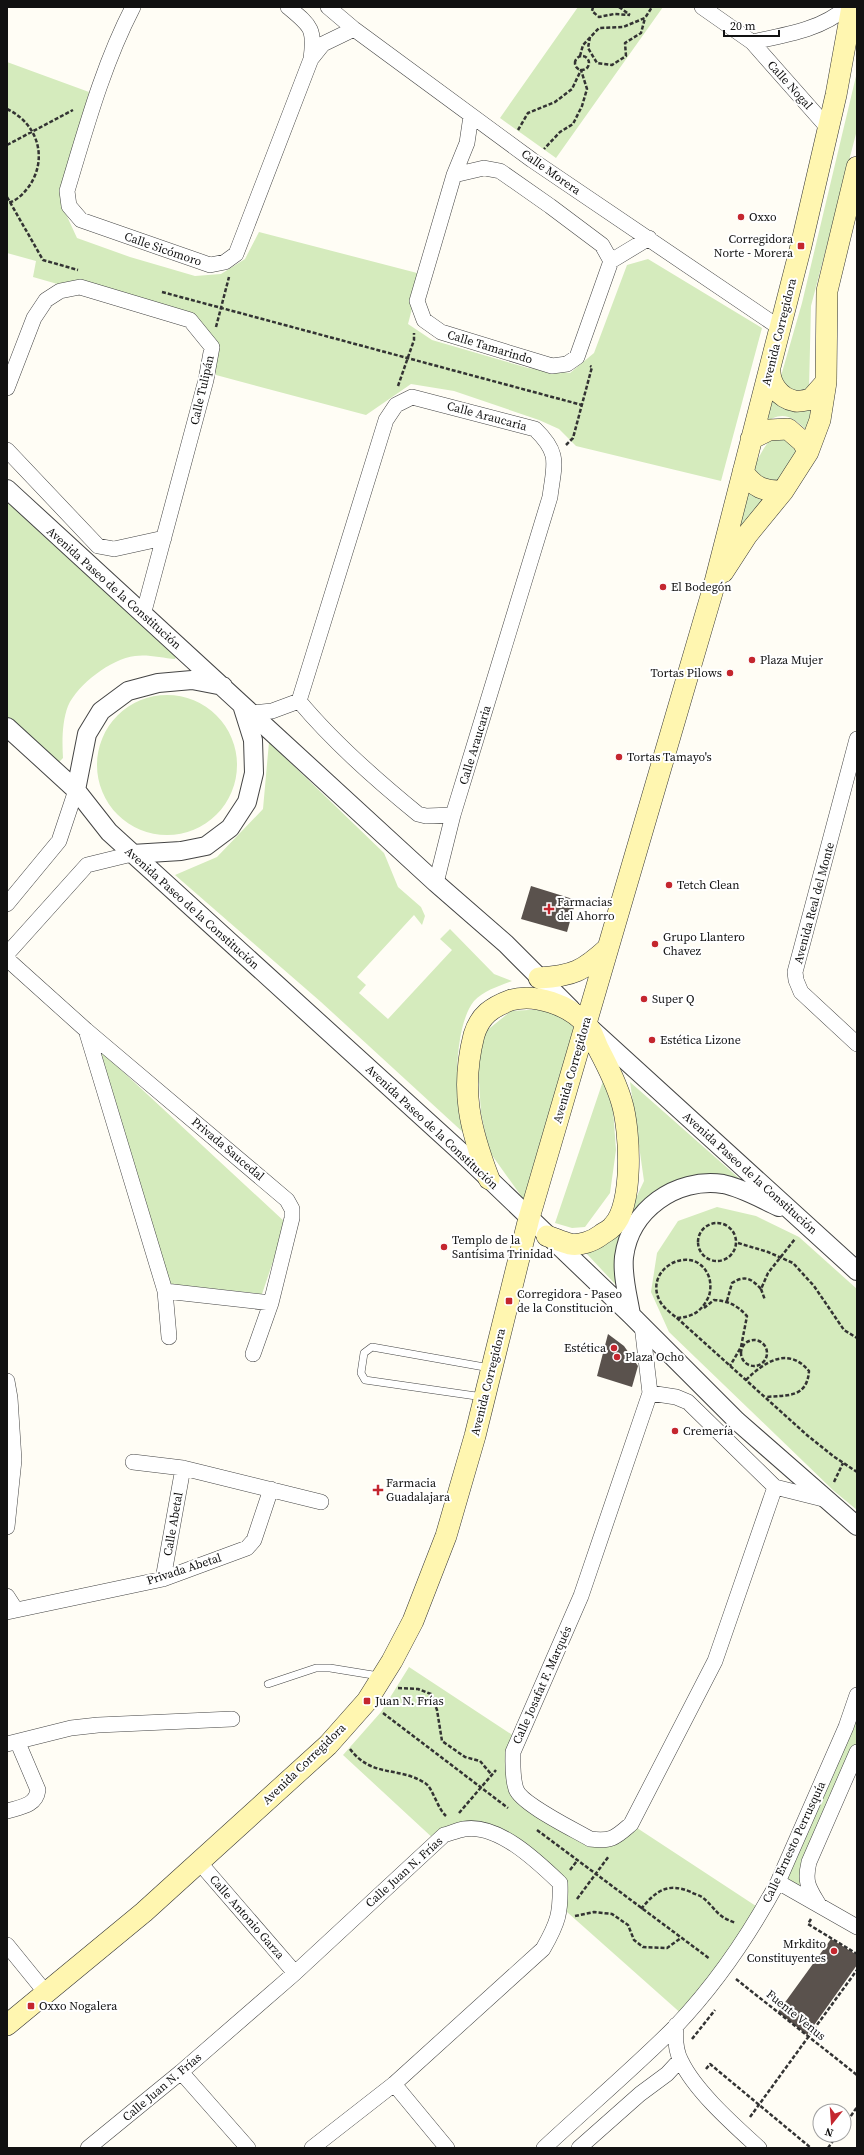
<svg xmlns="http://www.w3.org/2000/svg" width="864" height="2155" viewBox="0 0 864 2155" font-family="'Source Serif 4',serif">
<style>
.green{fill:#d5ebbd}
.building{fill:#5a524d}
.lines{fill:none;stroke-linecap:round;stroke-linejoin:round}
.service-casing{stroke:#444;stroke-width:8}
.minor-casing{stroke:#444;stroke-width:16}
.tertiary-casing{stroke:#444;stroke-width:20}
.secondary-casing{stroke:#333;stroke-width:22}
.path{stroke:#333;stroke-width:2.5;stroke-dasharray:4 2;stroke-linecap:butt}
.service{stroke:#fff;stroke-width:7}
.minor{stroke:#fff;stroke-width:15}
.tertiary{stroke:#fff;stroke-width:18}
.secondary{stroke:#fff6b0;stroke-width:21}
.poi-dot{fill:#c4262e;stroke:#fff;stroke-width:1.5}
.labels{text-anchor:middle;stroke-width:4;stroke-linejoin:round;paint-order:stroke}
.street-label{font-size:12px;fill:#111;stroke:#fff}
.poi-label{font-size:12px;fill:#111;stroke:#fff;text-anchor:start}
</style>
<rect width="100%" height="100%" fill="#fffdf5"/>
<path class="green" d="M578,7H663L556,158L500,118Z
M7,62L89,92L78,133L65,212L77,238L130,257L195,276L221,274L245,259L259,232L421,274L408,324L432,340L528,368L570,373L594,353L627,265L648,259L762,328L721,481L576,446L559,429L539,420L454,391L411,384L366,415L216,375L212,354L194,323L33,277L36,261L7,253Z
M857,72V130L811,306L809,388L805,391H789L781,376L802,303Z
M770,389L814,405L808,432C792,415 781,410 762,425Z
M775,434L797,445L795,458L728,558C738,520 747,463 775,434Z
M7,498L178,652L175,659C163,658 147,654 135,656C111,659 78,684 68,706C62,722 62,741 63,758L58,763L7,716Z
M97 765a70 70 0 1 1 140 0a70 70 0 1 1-140 0Z
M269,742L384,853L398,887L421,907L425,916L422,925L414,915L357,977L366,985L359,993L388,1019L452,950L440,939L450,929L494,974L512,981C499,986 483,991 474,1001C453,1027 453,1106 466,1135L321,1002L175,875L217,857L263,809Z
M545,1009L564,1015L575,1027L524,1200L489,1151L481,1113L478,1067L485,1032L511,1011Z
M92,1043L286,1223L262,1294L169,1284Z
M603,1081L613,1109L616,1150L610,1193L585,1227L572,1228L555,1223Z
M630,1082L741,1180L699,1176L653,1195L617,1286L586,1253L618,1236L644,1181Z
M717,1207L756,1216L799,1237L857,1289V1510L834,1491L669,1332L651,1292L657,1253L678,1221Z
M409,1667L517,1738L511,1751L525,1801L590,1839L631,1824L762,1910L684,2016L567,1912L561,1904L560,1883L491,1831L436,1841L343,1755L381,1712Z
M857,1695V1752L809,1862L819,1905L778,1882Z"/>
<path class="building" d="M531,886L576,900L567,932L521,919Z
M608,1334L624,1346L638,1366L632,1387L597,1376Z
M831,1939L857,1955V1965L807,2035L778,2012Z"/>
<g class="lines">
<g class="service-casing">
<path id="service" d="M483,1397L365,1380L361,1373L364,1353L372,1347L490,1368
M268,1684L316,1668H330L379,1676"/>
</g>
<g class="minor-casing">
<path id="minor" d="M133,7C103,65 86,128 67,191L69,206L81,220L210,265L225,262L236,254L311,59L323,44L354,29
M288,7C311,26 315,28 311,59
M328,7L354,29L532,160L780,328
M702,7L752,42L828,128
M752,42C785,35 821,30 847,7
M471,116L467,143L454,175L417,301L424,320L441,332L552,366L567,364L577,357L611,261L649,238
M454,175L484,168L500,171L550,206L602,245L611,261
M7,388L34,318L46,300L60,291L80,287L190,320L212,347L206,380L143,615
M7,450L98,546L114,549L164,538
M252,713L272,711L299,701
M857,739L795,972L796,980L801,992L857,1044
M436,883L453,815L550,497C554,464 561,454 535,429L412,397L396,405L386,420L299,701C334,743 375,779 418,814L426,816L453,815
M7,904L59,841L76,790
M7,954L87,865L132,854
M7,959L86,1030L287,1200L292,1209V1218L271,1303L253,1354
M86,1030L165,1291L271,1303
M165,1291L169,1337
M642,1325L650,1393L581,1596L513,1752C513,1765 512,1777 516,1789C521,1804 575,1830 590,1839C612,1842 616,1837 631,1824L715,1661L775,1487
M7,1381L10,1398L14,1460L7,1527
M650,1393L676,1397L688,1402L775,1487L827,1500
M133,1462L183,1468L321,1502
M163,1579L183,1468
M7,1596L16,1610
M7,1612L163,1579L247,1548L254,1540L271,1489
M7,1744L71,1728L98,1725L232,1719
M7,1811C20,1807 36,1806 38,1790L18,1743
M199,1862L295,1973
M778,1882L857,1927
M819,1905C809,1888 804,1883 809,1862L857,1752
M7,1945L46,1993
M676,2025C675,2037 675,2050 681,2061C695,2091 735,2126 759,2148
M181,2072L248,2148
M394,2084L447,2148
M88,2148L181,2072L295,1973L444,1835C451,1833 458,1830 464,1829C498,1823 538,1862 560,1883C561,1913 558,1923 543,1949L394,2084L312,2148
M544,2148C588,2107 634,2068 676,2026C716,1984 751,1932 778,1882L846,1727L857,1695
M579,2148L640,2094L667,2074L680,2060"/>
</g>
<g class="tertiary-casing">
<path id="tertiary" d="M7,489L436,883L506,944L571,1009
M7,727L76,790L109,832L462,1153L631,1315L737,1421L857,1526
M76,790L87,734L101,711L128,691L158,683L192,680L223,686
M132,854L181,851L206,846L230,828L247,802L254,773L253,740L242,705
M589,1027L857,1271
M631,1315C628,1296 622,1276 624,1257C630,1210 676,1177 723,1184C743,1188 761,1199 779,1207"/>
</g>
<g class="secondary-casing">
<path id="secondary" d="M770,368C769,383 779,398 795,401C799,402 806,400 811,399L826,382
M751,439L769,430L788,429L803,442L808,452
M743,472C755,488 763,491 783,491
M723,572L747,535L783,491L808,452L820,420L826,382L827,291L857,167
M539,978C573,976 583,971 608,948
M489,1179C470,1129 460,1090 474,1035C480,1015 492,1007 511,1000C535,993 569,1005 586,1024C592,1030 595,1042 599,1050C608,1067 617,1085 622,1103C630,1130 634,1205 613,1226C610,1230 605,1232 601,1235C593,1241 580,1246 570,1244C562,1242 554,1238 547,1236
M7,2025L144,1912L328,1745L367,1701L392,1661L413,1621L446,1536L475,1436L529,1218L714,586L801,246L836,95L852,7"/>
</g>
<path class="path" d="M593,7L592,11L599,17L614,14L630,15
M619,7L630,15
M590,37L588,48L597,63L612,65L626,56L625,43L641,33L645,18
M575 63a7 7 0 1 1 14 0a7 7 0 1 1-14 0Z
M580,56L583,45L599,28L623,27L645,18L652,7
M7,109C39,124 49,161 27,189C22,195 15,202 7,203
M518,130L528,113L555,102L572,89L581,70L587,89L582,106L573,124L560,132L544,149
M7,145L73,110
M7,197L43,260L78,270
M162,292L582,405
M216,327L229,277
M398,386L414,340V333
M566,445L573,438L592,367L590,366
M698 1242a19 19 0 1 1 38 0a19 19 0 1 1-38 0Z
M738,1243L768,1252L793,1263L814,1286L844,1330L857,1338
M761,1289L765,1300
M727,1301L732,1283C745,1275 751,1278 761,1289L768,1273L795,1239
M704,1308L714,1300C728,1301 737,1305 747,1316L741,1347L730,1366
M677,1318C692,1317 701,1312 708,1298C711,1292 711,1283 709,1277C695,1240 640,1269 661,1303C665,1309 672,1314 677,1318L808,1436L833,1456L857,1472
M741 1353a13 13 0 1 1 26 0a13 13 0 1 1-26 0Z
M746,1380C764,1362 788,1346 809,1371C807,1398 788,1395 766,1397
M834,1482L843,1463
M398,1688L418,1689L431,1694L437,1710L442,1741L465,1757L480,1761L491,1774
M383,1713L508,1808
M350,1749C372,1778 398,1766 425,1783C433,1788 437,1808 446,1816
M459,1813L496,1770
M537,1830L710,1959
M570,1870L577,1861
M577,1899L609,1856
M641,1909C656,1891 667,1882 691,1892C694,1894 699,1895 702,1897C717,1909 715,1916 736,1923
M575,1916L594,1912L612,1914L628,1925L634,1940L643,1947L667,1948L681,1938
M811,1919L808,1924L857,1954
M736,1979L857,2075
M692,2039L715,2010
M706,2069L710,2064L811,2148
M750,2117L857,1970
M844,2126L857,2107
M828,2148L837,2135"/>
<use href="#service" class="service"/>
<use href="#minor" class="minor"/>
<use href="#tertiary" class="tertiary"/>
<use href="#secondary" class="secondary"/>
</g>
<g class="poi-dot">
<circle cx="741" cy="217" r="4"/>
<rect x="797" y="242" width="8" height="8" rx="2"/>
<circle cx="663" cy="587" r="4"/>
<circle cx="752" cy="660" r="4"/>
<circle cx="730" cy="673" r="4"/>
<circle cx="619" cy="757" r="4"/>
<circle cx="669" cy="885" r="4"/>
<path d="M547 903h4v4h4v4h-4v4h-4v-4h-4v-4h4z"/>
<circle cx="655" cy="944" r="4"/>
<circle cx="644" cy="999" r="4"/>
<circle cx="652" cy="1040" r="4"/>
<circle cx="444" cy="1247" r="4"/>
<rect x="505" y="1297" width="8" height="8" rx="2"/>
<circle cx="614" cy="1348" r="4"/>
<circle cx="617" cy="1357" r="4"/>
<circle cx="675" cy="1431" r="4"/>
<path d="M376 1484h4v4h4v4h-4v4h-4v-4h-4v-4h4z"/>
<rect x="363" y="1697" width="8" height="8" rx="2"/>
<circle cx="834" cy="1951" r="4"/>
<rect x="27" y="2002" width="8" height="8" rx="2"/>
</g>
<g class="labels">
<g class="street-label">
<text transform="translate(790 85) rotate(48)" y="4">Calle Nogal</text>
<text transform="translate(551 172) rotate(35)" y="4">Calle Morera</text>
<text transform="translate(163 249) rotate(19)" y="4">Calle Sicómoro</text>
<text transform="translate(779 332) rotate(-76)" y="4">Avenida Corregidora</text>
<text transform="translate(490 347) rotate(17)" y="4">Calle Tamarindo</text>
<text transform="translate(202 390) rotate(-77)" y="4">Calle Tulipán</text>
<text transform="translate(487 416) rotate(15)" y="4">Calle Araucaria</text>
<text transform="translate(114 588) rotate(42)" y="4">Avenida Paseo de la Constitución</text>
<text transform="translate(475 745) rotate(-73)" y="4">Calle Araucaria</text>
<text transform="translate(814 903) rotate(-75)" y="4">Avenida Real del Monte</text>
<text transform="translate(192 908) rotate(42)" y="4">Avenida Paseo de la Constitución</text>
<text transform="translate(572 1070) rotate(-74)" y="4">Avenida Corregidora</text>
<text transform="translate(432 1127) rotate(43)" y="4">Avenida Paseo de la Constitución</text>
<text transform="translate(228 1149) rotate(40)" y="4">Privada Saucedal</text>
<text transform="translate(750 1173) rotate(42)" y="4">Avenida Paseo de la Constitución</text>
<text transform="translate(488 1382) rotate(-76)" y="4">Avenida Corregidora</text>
<text transform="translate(173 1524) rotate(-80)" y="4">Calle Abetal</text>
<text transform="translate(184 1569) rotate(-18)" y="4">Privada Abetal</text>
<text transform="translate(542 1685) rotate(-66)" y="4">Calle Josafat F. Marqués</text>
<text transform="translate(304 1764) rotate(-44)" y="4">Avenida Corregidora</text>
<text transform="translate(794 1842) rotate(-65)" y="4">Calle Ernesto Perrusquía</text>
<text transform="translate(404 1872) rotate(-42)" y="4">Calle Juan N. Frías</text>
<text transform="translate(247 1917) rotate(49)" y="4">Calle Antonio Garza</text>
<text transform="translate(796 2015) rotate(39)" y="4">Fuente Venus</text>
<text transform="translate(162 2087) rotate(-40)" y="4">Calle Juan N. Frías</text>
</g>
<g class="poi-label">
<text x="749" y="221">Oxxo</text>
<text x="793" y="243" text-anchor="end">Corregidora<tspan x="793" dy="14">Norte - Morera</tspan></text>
<text x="671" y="591">El Bodegón</text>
<text x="760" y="664">Plaza Mujer</text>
<text x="722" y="677" text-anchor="end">Tortas Pilows</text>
<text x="627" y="761">Tortas Tamayo's</text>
<text x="677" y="889">Tetch Clean</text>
<text x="557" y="906">Farmacias<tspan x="557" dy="14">del Ahorro</tspan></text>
<text x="663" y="941">Grupo Llantero<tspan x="663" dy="14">Chavez</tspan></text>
<text x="652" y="1003">Super Q</text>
<text x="660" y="1044">Estética Lizone</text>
<text x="452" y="1244">Templo de la<tspan x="452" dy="14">Santísima Trinidad</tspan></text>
<text x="517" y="1298">Corregidora - Paseo<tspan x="517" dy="14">de la Constitucion</tspan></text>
<text x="606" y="1352" text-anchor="end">Estética</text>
<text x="625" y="1361">Plaza Ocho</text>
<text x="683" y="1435">Cremería</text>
<text x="386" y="1487">Farmacia<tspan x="386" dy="14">Guadalajara</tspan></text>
<text x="375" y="1705">Juan N. Frías</text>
<text x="826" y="1948" text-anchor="end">Mrkdito<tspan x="826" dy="14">Constituyentes</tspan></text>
<text x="39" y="2010">Oxxo Nogalera</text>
</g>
</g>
<rect width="864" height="2155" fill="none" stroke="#111111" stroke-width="16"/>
<g transform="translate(832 2123) rotate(197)"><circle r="19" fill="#ffffff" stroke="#a0a0a0"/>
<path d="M0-3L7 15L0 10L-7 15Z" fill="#c4262e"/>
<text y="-6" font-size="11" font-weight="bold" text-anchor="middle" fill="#111111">N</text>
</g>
<path d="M724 30v6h55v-6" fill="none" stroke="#111111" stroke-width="2"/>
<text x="730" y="30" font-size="12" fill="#111111" stroke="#ffffff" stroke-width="3" paint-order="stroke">20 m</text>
</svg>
